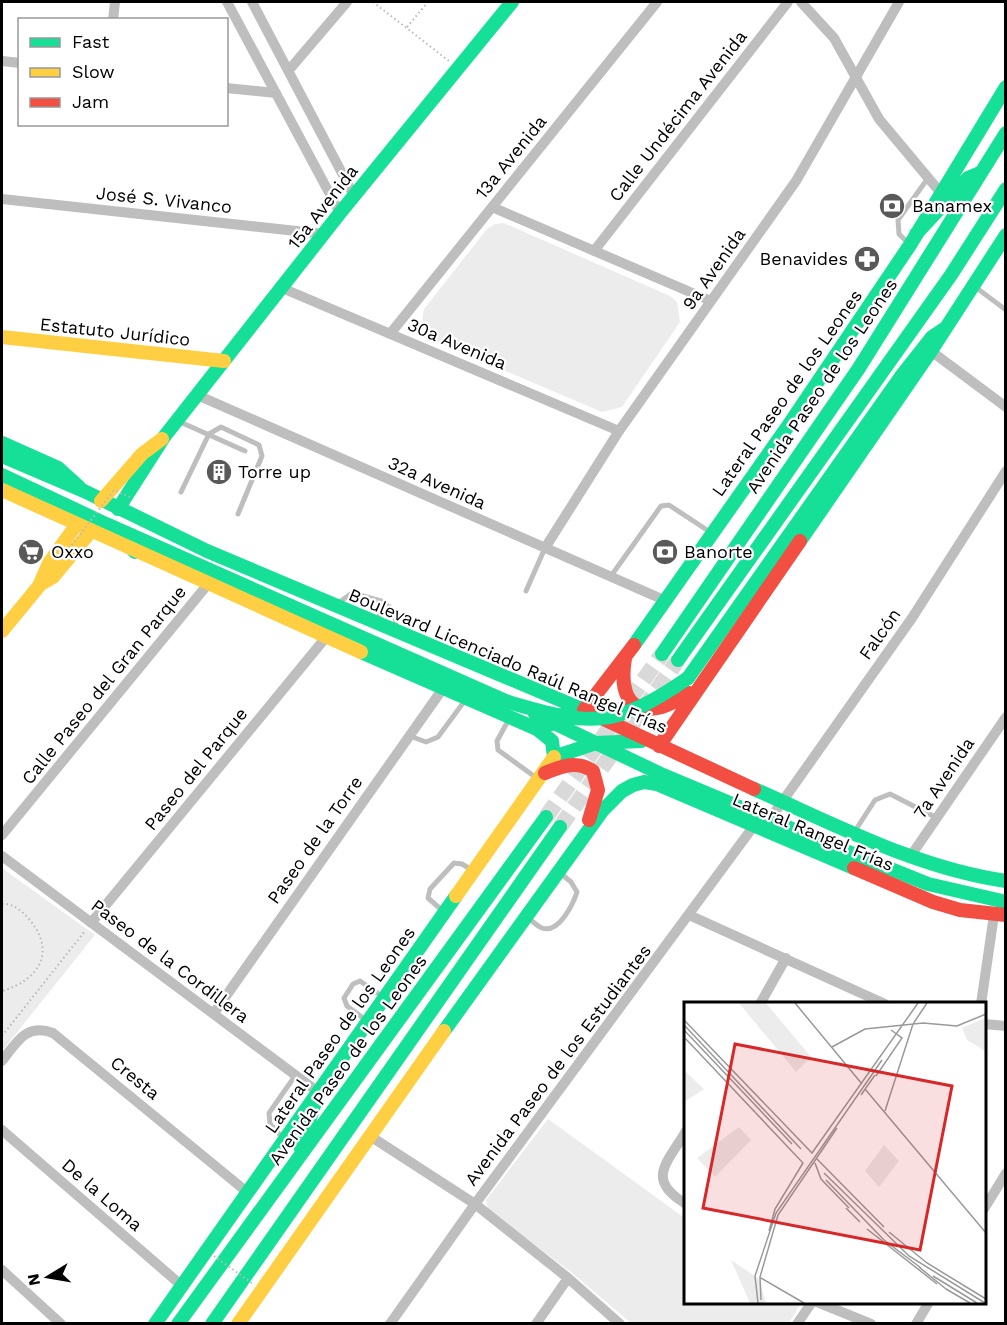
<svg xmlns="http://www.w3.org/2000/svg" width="1007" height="1325" viewBox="0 0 1007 1325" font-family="'Work Sans',sans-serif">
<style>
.park{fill:#ececec}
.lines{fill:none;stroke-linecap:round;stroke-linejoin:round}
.primary-tunnel{stroke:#d9d9d9;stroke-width:16;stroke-dasharray:16 8;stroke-linecap:butt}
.path{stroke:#b9b9b9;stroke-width:2;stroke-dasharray:1.5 3;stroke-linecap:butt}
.lane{stroke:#bebebe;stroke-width:5}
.street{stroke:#bebebe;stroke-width:10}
.fast{stroke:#16e098;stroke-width:14}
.slow{stroke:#ffcf43;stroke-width:14}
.jam{stroke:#f24e42;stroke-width:14}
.path-bridge{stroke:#b9b9b9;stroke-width:2;stroke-dasharray:1.5 3;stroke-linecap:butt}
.fast-bridge{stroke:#16e098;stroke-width:14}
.labels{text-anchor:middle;stroke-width:4.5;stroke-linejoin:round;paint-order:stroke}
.street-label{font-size:18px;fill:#000;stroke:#fff}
.poi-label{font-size:18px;fill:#000;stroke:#fff;text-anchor:start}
.inset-road{fill:none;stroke:#999;stroke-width:1.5}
.view{fill:#d62828;fill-opacity:0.15;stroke:#d62828;stroke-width:3}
.inset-edge{fill:none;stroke:#000;stroke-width:3}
</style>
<rect width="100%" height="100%" fill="#fff"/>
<path class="park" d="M504,223L670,296L677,302L680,322L622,407L602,412L433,340C423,329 421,323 424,309L487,229L495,224Z
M2,868L95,935L2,1051Z
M548,1119L686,1219V1302L801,1303L789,1323H631L571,1272L488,1210L486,1200Z"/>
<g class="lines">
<path class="primary-tunnel" d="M546,817L662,654
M560,827L678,660"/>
<path class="path" d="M373,2L449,61
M407,27L428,2
M2,904C13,903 22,911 29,919C57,952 39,980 2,991
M2,1036L85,931"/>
<path class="lane" d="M909,244L899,234L898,220L928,178
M974,286L1006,310
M178,421L245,451
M181,492L209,434L221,427L259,445L262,456L238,514
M611,576L661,506L669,505L710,532
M526,591L545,548
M337,604L352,593L381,601L395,611L396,627
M379,621L381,601
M509,719L497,741L498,750L538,779
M410,736L426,742L438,737L466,699
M855,831L875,800L890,794L937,818
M444,912L428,898L430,889L454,863L462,864L472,870
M527,917C531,920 537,926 542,928C559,934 573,904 577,892L571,882L559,872
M367,1021L347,1006L344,998L353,984L360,981L383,997
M283,1138L270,1124L269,1113L295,1076"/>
<path class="street" d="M227,2L340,213
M252,2L354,196
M801,2L834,38L879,119L940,192
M113,20L115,2
M2,61L20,63
M289,70L347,2
M226,88L276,93
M2,199L324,234
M492,207L711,301
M594,251L788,2
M282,288L619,431
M390,334L657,2
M931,351L1006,407
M197,395L664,600
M545,548L619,431L796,181L899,2
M775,812L912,618L1006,471
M2,835L208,584
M2,856L318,1092
M910,857L1006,717
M689,915L885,1004
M91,923L327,636
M760,1004L786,958
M981,1004L994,915
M214,1013L444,687
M984,1024L1006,1026
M2,1061C17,1042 26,1023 53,1033L247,1192
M2,1130L181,1285
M686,1131C667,1164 645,1179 686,1204
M370,1136L475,1204L568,1278L620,1324
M984,1209L1006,1173
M2,1270L61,1324
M817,1302L871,1324
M390,1324L475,1204L753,827
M536,1324L568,1278
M797,1324L812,1302
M916,1324L929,1302"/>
<path class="fast" d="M916,234L968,178L980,173
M2,443L58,468L79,487
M2,456L84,491L207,551L584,710
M2,475L106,524L508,702
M118,509L164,437L340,213L512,2
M115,533L135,552
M800,541L931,351L1006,235
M634,645L788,426L910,245L1006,87
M361,652L537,729L552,741L554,757
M662,654L859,368L1006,133
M678,660L951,275L1006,189
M688,678L902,375L932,337L944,329
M537,729L554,723L561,715
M554,757L596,743L641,741
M754,789C837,825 916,868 1006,881
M804,834L928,884L1006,902
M444,1031L603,810L622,791L633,785L644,782L657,784L854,868
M301,1149L318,1092
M155,1324L456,896
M178,1324L546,817
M212,1324L560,827"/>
<path class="slow" d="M2,337L224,361
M2,490L361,652
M101,501L142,454L162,439
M41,584L53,577L91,531
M2,631L39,586L49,563L77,524
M456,896L554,757
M238,1324L444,1031"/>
<path class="jam" d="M634,645L584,710L754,789
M625,658C616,713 648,721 689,693
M659,746L800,541
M545,773C562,766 577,760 593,771L598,790L589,820
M854,868L933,902L960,910L1006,915"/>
<path class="path-bridge" d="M69,549L114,490L132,498
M214,1256L253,1284"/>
<path class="fast-bridge" d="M508,702C592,727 615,728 688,678
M535,714L663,775L804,834"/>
</g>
<defs>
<g id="bank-disc" transform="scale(1.35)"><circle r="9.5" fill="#595959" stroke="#fff"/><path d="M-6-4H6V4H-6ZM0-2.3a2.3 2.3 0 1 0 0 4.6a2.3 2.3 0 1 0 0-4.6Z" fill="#fff"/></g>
<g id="pharmacy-disc" transform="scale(1.35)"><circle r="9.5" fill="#595959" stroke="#fff"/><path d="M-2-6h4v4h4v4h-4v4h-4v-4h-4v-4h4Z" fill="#fff"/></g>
<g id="building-disc" transform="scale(1.35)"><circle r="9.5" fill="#595959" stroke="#fff"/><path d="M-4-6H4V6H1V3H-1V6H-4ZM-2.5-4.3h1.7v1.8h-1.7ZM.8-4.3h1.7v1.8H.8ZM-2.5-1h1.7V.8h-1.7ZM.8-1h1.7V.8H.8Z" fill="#fff"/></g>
<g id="supermarket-disc" transform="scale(1.35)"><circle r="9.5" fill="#595959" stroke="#fff"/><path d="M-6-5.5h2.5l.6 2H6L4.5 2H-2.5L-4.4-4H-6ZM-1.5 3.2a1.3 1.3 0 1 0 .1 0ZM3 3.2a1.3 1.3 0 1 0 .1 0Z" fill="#fff"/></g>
</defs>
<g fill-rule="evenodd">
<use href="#bank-disc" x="892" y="206"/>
<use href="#pharmacy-disc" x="867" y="259"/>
<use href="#building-disc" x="219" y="472"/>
<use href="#supermarket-disc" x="31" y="552"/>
<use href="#bank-disc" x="665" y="552"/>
</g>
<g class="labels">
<g class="street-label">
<text transform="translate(678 116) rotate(-52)" y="6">Calle Undécima Avenida</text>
<text transform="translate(511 157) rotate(-51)" y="6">13a Avenida</text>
<text transform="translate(164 200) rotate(6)" y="6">José S. Vivanco</text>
<text transform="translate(323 207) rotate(-52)" y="6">15a Avenida</text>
<text transform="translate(714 269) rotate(-55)" y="6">9a Avenida</text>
<text transform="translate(115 332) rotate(6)" y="6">Estatuto Jurídico</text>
<text transform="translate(457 344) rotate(23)" y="6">30a Avenida</text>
<text transform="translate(822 386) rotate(-56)" y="6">Avenida Paseo de los Leones</text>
<text transform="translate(787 393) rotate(-55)" y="6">Lateral Paseo de los Leones</text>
<text transform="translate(437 483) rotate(24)" y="6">32a Avenida</text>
<text transform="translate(880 634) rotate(-55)" y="6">Falcón</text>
<text transform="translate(508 661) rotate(23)" y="6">Boulevard Licenciado Raúl Rangel Frías</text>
<text transform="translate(104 685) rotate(-51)" y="6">Calle Paseo del Gran Parque</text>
<text transform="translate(196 769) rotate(-51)" y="6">Paseo del Parque</text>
<text transform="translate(944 778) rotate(-56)" y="6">7a Avenida</text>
<text transform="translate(813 832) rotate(23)" y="6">Lateral Rangel Frías</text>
<text transform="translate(315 840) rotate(-55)" y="6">Paseo de la Torre</text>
<text transform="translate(170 961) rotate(37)" y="6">Paseo de la Cordillera</text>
<text transform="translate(340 1030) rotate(-55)" y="6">Lateral Paseo de los Leones</text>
<text transform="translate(348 1060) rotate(-54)" y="6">Avenida Paseo de los Leones</text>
<text transform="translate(558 1065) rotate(-53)" y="6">Avenida Paseo de los Estudiantes</text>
<text transform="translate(135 1078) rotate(39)" y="6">Cresta</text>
<text transform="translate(102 1195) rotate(41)" y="6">De la Loma</text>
</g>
<g class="poi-label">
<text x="912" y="212">Banamex</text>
<text x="848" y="265" text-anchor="end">Benavides</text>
<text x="238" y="478">Torre up</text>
<text x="51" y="558">Oxxo</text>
<text x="684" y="558">Banorte</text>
</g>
</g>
<g transform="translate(684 1002)">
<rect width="302" height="302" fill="#fff"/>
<path d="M47,258L75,277L82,301H66Z" fill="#ececec"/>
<path d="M55,1H82L127,55L112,70ZM301,16V49L283,38L278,26ZM1,69L20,87L0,100V70ZM55,125L67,138L31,175L13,156ZM200,143L215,159L195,185L181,169Z" fill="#ececec"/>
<path class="inset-road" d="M111,1L178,82M1,19L128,151L234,1M0,23L117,147M0,28L108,142M0,35L119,161L91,207L85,229M148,45L181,27L239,21L273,24L302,12M192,74L218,36L207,28M181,87L302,231M177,93L191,73M201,109L229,22L243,1M133,157L200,225M131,161L137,177L165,206M140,171L225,254L301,301M142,178L200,238L237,266M162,206L176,220M183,227L253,282M205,230L243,261L302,297M235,265L262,287M249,274L293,301M77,276L120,301M262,287L286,301M77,298L76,275L94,213L153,126M74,301L71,274L92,211L198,58"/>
<path class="view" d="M51,42L268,84L236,248L19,206Z"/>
<rect width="302" height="302" class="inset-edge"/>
</g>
<rect width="1007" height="1325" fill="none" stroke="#000000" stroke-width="6"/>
<rect x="18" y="18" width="210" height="108" fill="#ffffff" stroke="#999999" stroke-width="1.5"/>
<rect x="30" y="38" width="30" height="9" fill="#16e098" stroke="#999999" stroke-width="1.5"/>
<text x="72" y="48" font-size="18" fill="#000000">Fast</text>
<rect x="30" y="68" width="30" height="9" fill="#ffcf43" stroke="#999999" stroke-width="1.5"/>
<text x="72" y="78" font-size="18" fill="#000000">Slow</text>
<rect x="30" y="98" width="30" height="9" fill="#f24e42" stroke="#999999" stroke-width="1.5"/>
<text x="72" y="108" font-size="18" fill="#000000">Jam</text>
<g transform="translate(48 1277) rotate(259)" stroke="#ffffff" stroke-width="4.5" paint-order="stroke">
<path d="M0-4.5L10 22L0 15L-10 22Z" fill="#000000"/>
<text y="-9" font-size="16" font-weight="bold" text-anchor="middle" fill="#000000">N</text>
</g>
</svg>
